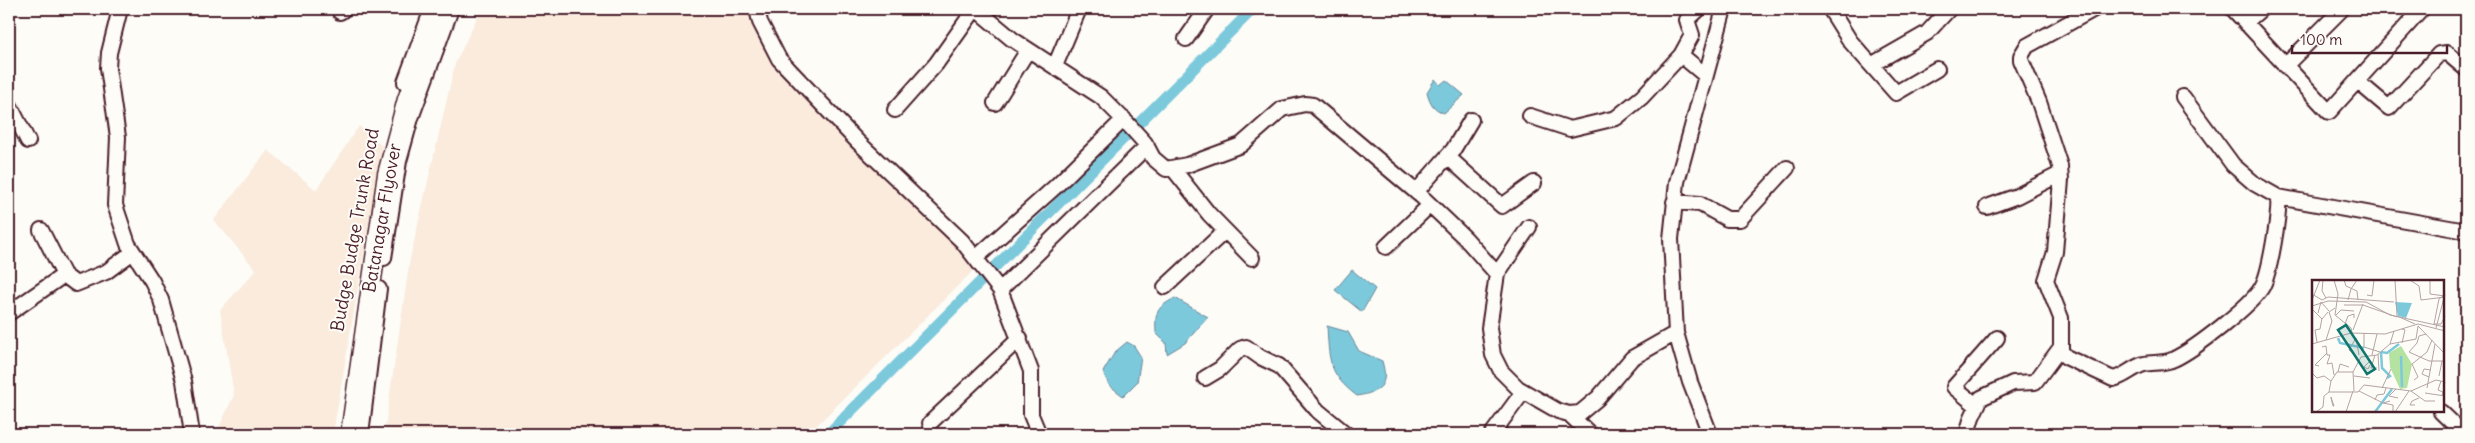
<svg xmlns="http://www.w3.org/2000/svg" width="2475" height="443" viewBox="0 0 2475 443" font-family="Delius,sans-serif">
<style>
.built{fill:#faebdd}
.water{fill:#7dc9dc;stroke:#698595}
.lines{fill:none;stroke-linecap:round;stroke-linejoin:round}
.canal{stroke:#7dc9dc;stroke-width:11}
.minor-casing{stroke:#4a1f2b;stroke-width:18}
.major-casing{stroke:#4a1f2b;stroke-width:21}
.minor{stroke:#fdfcf7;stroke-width:14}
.major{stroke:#fdfcf7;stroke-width:18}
.labels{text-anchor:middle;stroke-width:4;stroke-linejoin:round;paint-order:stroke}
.street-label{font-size:18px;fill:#4a1f2b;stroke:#fdfcf7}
.inset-river{fill:none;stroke:#7dc9dc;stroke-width:2.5}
.inset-road{fill:none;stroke:#b5a4a5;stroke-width:1}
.view{fill:#0f766e;fill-opacity:0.15;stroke:#0f766e;stroke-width:2.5}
.inset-edge{fill:none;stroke:#4a1f2b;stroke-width:2.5}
</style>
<rect width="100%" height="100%" fill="#fdfcf7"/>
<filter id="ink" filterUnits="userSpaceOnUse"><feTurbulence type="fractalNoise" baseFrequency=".02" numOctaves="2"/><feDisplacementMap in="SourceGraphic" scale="10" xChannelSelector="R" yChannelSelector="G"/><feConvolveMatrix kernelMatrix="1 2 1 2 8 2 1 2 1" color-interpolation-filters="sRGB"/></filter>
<g filter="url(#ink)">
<path class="built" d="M481,9H753L761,35L981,263L808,434H384L410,259L455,64Z
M359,126L382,146L333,434H216L234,395L220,310L256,270L214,220L268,150L316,190Z"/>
<path class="water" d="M1435,79L1440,85L1446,80L1464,95L1444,113C1433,109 1430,103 1427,92Z
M1352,270L1375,289L1362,312L1335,290Z
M1175,298L1208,317L1185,343L1167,354L1166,343L1156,333C1155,312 1156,308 1175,298Z
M1327,326L1348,332L1359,351L1382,361C1389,385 1381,392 1357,396C1328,374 1329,360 1327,326Z
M1127,342L1134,346L1141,357L1137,382L1123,396L1109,385L1103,372L1115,352Z"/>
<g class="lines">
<path class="canal" d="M828,434L1253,9"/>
<g class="minor-casing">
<path id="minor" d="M120,9L109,53L108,68L118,137L115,205L128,244L152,281L161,300L184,381L192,434
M757,9L760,22L779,59L858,142L962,241L1000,290L1031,371V415L1039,434
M976,9L1012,39L1101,97L1127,123L1145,143L1153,158L1166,169L1187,165L1241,145L1282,109L1305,104L1313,105L1421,196L1465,238L1497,274
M1699,9L1687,20L1692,35L1681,55L1705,75
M1830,9L1850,41L1896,93L1937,69
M2094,9L2027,46L2021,56V60L2039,102L2060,166L2061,180L2055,252L2046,280L2061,318V351L2066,357L2113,379C2124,377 2133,367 2144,364C2154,362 2165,364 2174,359C2195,349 2251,306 2262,287C2270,273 2280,213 2278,197L2255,184L2233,165L2183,97
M2233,9L2329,112L2422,9
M340,12L344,9
M2245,23L2261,9
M1186,39L1207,9
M1871,65L1927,33L1949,9
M1055,66L1079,9
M2285,66L2341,10
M2357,81L2389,108L2439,54L2447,53L2466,69
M405,82L432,9
M995,103L1028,50
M9,104L28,141
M895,110L936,64L975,9
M1530,116L1570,129L1616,118L1642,97L1681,55
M1448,157L1502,206L1534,183
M1174,170L1209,214L1252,258
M1416,192L1453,150L1471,120
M2278,197L2466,231
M1674,202L1700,204L1727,219H1740L1787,168
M1987,207L2017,196L2060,174
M1529,227L1497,274L1489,328L1493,355L1501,371L1518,388L1558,411L1569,414L1580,413L1598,398L1632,358L1676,333
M41,230L64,275L76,284L106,272L133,252
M1386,247L1430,205
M977,257L1055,187L1124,119
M384,258L399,161L411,118L451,9
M1165,287L1225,231
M1000,290L1147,146
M9,313L64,275
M1205,378L1220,369L1240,349L1246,347L1260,357L1279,366L1318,411L1346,434
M1976,405L1954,387L1997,338
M2441,412L2464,434
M1569,414L1590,434
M930,423L1020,338
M361,434L379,289
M1492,434L1523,392
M1710,434L1690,382L1676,333L1671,239L1677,182L1724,9
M1967,434L1972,417L1981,398L2013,383L2035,382L2061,347"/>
</g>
<g class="major-casing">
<path id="major" d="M350,434L387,174L407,99L441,9"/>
</g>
<use href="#minor" class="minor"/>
<use href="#major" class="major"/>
</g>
</g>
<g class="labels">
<g class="street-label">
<text transform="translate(382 218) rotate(-80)" y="6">Batanagar Flyover</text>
<text transform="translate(355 230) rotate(-80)" y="6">Budge Budge Trunk Road</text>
</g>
</g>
<g transform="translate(2312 280)">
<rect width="132" height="132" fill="#fdfcf7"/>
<path d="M89,66L100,84L95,108L88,109L78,87L77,73Z" fill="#b4e2a0"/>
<path d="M83,22L100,23L94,38L86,36Z" fill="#7dc9dc"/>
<path class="inset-river" d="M26,58L28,63L52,68M69,72L75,73L87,64M69,72L70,88L78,96L75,98M89,76L90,107M63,132L80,109"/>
<path class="inset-road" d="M11,0L10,11L14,18M22,0L26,14L23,35L39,48L40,52M32,0L34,6L45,11L46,20M83,0L85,36L103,44M98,0L107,6L109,20L133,17M118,0V14L133,16M0,14L10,20L16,17L82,22M55,15L60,16L62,0M131,16L127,19L122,44H129L133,36M0,20L8,0M36,20L39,9L45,0M32,25H51M51,25L85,37M0,26L16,21L54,22L78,35L133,47M0,29L10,39L16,32M6,33L9,22L17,31M24,35L29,30L42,31M33,44L36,36L42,34V38M106,46L133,74M124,48L133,14M90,49L93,50L90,63M41,50L51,24M52,53V67L68,72M114,54L107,56L105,63L97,72L117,81H133M44,58L37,70L45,77M44,58L47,75M14,60L20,41L17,32L23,28M5,62L3,50L8,49L10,38M0,64L39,53L73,54L106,44L133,51M78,64L104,59L106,46M10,67L14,66L15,75H18L15,84L20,83L22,95M66,74L67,91M60,75L65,54M63,75L59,88H65M58,85L56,89L52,87L57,82L61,83M7,86L3,85L15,73M26,92L28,84L37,87M41,92L42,111M0,93L5,98L12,96L19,101M42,96L58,98M127,96L130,81M117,97L110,94L112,89L119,90M102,100L106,97L100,84L115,72L120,60M129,101L126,110L131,112L130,115M70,108L79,89M115,108L123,64M84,109L77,116L86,118M47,111L71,123M99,111L113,121H123M17,112H46L52,105L99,111L124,100L133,102L132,105M17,112L19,101L25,92H41L49,77L65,75L78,64L82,51M113,113L133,116M19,117L22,126H21L19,118ZM63,120L65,115L72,114L74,108M78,121L71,123L81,125V132M103,125H98L100,121L107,118M4,132L11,127L12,116L17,112M34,132L41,111M83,132L97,111"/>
<path class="view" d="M34,45L63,89L55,94L26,50Z"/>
<rect width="132" height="132" class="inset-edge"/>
</g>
<rect width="2475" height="443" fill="none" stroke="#fdfcf7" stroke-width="30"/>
<rect x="15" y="15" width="2445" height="413" fill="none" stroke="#4a1f2b" stroke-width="2" filter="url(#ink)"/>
<path d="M2292 45v8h155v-8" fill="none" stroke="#4a1f2b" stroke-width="2.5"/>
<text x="2300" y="45" font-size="15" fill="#4a1f2b" stroke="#fdfcf7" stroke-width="4" paint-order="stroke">100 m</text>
</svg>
